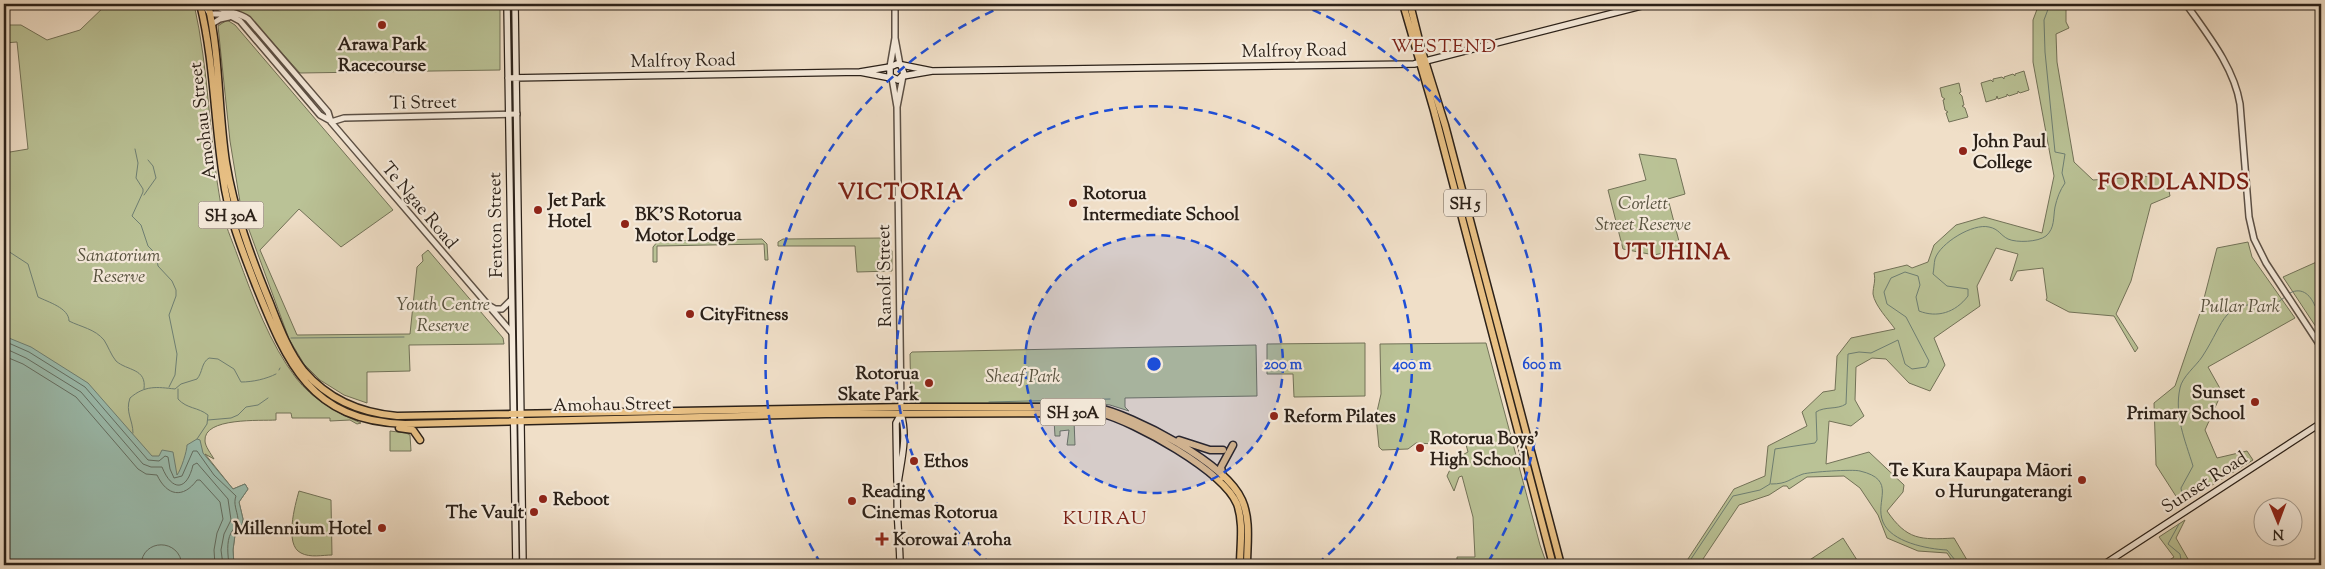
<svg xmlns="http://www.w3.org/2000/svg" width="2325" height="569" viewBox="0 0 2325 569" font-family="'Sorts Mill Goudy',serif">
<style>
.green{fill:#bac296;stroke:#727258}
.water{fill:#9bbdaf;stroke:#6e7f73}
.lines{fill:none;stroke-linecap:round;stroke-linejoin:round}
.shore{stroke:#636f64;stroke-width:1}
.stream{stroke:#6e7f73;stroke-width:1}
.tertiary-casing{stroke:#5c5045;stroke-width:8}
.secondary-casing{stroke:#2b2119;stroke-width:8}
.primary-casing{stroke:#2b2119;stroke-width:9}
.trunk-casing{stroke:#2b2119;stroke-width:9}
.tertiary{stroke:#f5eadb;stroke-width:5}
.secondary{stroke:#f5eadb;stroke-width:5.5}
.primary{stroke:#e8c084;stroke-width:6}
.trunk{stroke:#e8c084;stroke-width:6}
.ring{fill:none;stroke:#1d4ed8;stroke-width:2.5;stroke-dasharray:9 6}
.poi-dot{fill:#8f2418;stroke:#f5eadb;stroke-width:2}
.labels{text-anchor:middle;stroke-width:4.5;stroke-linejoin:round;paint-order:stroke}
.shield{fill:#f5eadb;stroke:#685d53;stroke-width:1}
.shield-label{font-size:16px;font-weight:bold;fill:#2b2119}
.poi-label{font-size:18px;font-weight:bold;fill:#2b2119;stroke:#f5eadb;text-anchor:start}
.street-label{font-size:18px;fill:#2b2119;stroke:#f5eadb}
.park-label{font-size:18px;font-style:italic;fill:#56513e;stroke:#f5eadb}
.neighbourhood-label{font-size:19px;letter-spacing:1px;fill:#7a1f14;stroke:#f5eadb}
.district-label{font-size:22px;font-weight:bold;letter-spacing:1px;fill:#7a1f14;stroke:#f5eadb}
.centre{fill:#1d4ed8;stroke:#f5eadb;stroke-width:2.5}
.ring-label{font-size:15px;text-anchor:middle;font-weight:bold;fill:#1d4ed8;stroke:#f5eadb;stroke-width:4.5;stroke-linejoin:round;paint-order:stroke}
</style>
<rect width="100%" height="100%" fill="#f0dfc8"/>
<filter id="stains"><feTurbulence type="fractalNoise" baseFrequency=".004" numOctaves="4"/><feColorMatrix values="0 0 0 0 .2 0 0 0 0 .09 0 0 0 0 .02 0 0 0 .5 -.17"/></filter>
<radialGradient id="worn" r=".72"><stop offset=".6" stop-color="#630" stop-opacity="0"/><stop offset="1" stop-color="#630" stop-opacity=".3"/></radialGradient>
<path class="green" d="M107,4H194C209,70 209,139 221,206C224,223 232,240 238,257C253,298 270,344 296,378C312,399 337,413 361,423L357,424L350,420L330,421V418H292L291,413H276V420C261,421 203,417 205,441C205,446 211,454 214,459L205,454L233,489L245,484L248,489L239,502L243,519L241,529L235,535L233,550L234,565H165L161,562L158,565H4V153L28,149L17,42L4,43V25H21L47,40L80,30Z
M216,4H500V70L300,73L249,16L235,9Z
M2039,4H2066V22L2069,28L2056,34L2057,62L2074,162L2093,180L2166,175L2170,196L2151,204L2131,281L2116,314L2138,348L2135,352L2114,316L2069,312L2046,300L2047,298L2043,268L2017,271L2012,281L2010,280L2018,254L1996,248L1977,286L1980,306L1934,338L1945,365L1930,391L1909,383L1886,359L1872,358L1856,367L1855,400L1864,416L1851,426L1829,421L1826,464L1869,452L1904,485L1903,492L1887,511C1907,540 1920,540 1954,538L1970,565H1955L1947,553L1918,551L1887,538L1878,515L1860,488L1844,476L1807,477L1789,489L1787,486H1783L1769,495L1739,505L1699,565H1684L1734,489L1765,476L1768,446L1807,426L1802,412L1823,392L1835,390L1837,356L1851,338L1895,329C1888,319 1875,306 1873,294C1873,286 1876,281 1874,273L1907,265L1912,268L1928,262L1934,245L1956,225L1984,217L2042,233L2054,176L2033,62V20Z
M227,20L235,25L393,210L341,247L299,209L260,250L297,335L410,334L417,267L423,261L422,255L428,250L503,338L504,344L409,345L410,371L367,372V403L344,395L320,380L304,364L289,339L241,208L230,141L218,26Z
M2024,71L2029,90L2020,93L2018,91V93L2009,96L2007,94V96L1998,99L1997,96L1996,99L1986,102L1981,83L1991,80L1993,82V79L2002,77L2004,79V77L2013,74L2015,76V74Z
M1959,83L1961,92L1959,93L1962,96L1964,105L1962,106L1965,108L1968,117L1949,122L1946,113L1948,112L1945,110L1943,100L1945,99L1942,97L1940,88Z
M1639,154L1676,159L1685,194L1668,199L1681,249L1654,255L1623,249L1608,190L1646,180Z
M882,238L892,251V271L857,272L855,246H778V242L783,239Z
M762,239L767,244L768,260H765L764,244L657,246V262H653V247L658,241Z
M2248,242L2252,257L2295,318L2208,367L2222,392L2205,430L2217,458L2247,451L2253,460L2181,504L2156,465L2154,403L2175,386L2201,310L2217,248Z
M2321,260V333H2320L2283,277Z
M1365,343V396L1294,397L1293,374H1267V344Z
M1486,343L1540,545L1547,565H1491V561H1487V565H1457V557H1475L1473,517L1462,476L1459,477L1454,491L1447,476L1455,459L1468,452L1465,441L1457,440L1456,437L1435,444L1416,443L1408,449L1382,450L1379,447L1376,416L1381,394L1380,344Z
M1256,345L1257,396L1125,398V407L1129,411L1110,405L1092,403H911L910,354L912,352Z
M1054,420H1074L1075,445H1067L1069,430L1060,431V436H1055Z
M390,431L406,433L410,435L411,451H390Z
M299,491L331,500L332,555C323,555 310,558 301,553C284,545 295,505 299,491Z
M2185,520L2176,538L2188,559L2181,565H2162L2174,557L2159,537Z
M1843,538L1857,560L1866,565H1802Z"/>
<path class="water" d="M4,336L31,347L88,383L152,456H159L162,450L173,452L177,475C181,470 187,451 187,445L197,439L200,440L203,453L233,489L245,484L248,489L239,502L243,519L241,529L235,535L233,550L234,565H165L161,562L158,565H4Z"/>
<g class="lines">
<path class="shore" d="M4,341L29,352L85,387L148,460L159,461L165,456L168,457L170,469L174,478L182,476L193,451H197L214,475L236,496C233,504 237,510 238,519C238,526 234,527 231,533C226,542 228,555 229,565
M4,348L26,358L81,392L143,464L151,467H162C172,492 187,491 193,465L197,463L228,499L231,520L224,534L221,550L223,565
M4,356L23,364L76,397L138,469L146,474L157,475C167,496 183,499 197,480H200L220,502L223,519L217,533L214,550L215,565
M141,565C142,538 180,538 182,565"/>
<path class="stream" d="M135,149L138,163L136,178L143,189V192L132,216L141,225L148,246L156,254L158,266L172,281L176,290V296L169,315L177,354L175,375L169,387
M144,195L156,178L153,166L148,160
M9,210L8,251L28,264L38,297C48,302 69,308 69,321C81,327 95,329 104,340C108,346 111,355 116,361C127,371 147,368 144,389
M2288,294C2301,286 2310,294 2315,306H2320L2321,303
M291,338L404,337
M279,370L280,368
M178,389V399C187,409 198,407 208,415L207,424L197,439
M989,402L1110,399
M208,420L231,418L238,415L246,407L258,405L268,398
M133,433C133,420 125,412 130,398C145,385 157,387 175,389L181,384L197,379C203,372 201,363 209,358L218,359L234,369L241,382C253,382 266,379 276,374
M1771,484C1788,484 1789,479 1803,474C1810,472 1853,469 1860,471C1898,480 1874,501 1883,522C1891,542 1927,549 1947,550L1959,565
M2183,502L2181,488L2193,466C2185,440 2174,415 2180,388C2182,377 2196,366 2202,357C2227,319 2220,300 2274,305L2285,297
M1687,565L1733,496L1760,490L1770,484L1775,449L1815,443L1817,440L1816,412C1825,406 1837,410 1846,404L1848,354L1859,352L1871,353L1898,340L1905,364L1912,369L1926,367L1929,361L1906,317L1887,304L1884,292L1891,278L1905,272L1918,276L1920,285L1916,297L1919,311C1937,318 1955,313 1968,296V289L1947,286L1933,274C1934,269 1934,263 1935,259C1940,243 1973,223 1989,227C1999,229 2000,235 2008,239C2017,243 2038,242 2046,236C2055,228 2053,218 2055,207C2057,198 2060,190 2065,183L2062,173L2065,154L2055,152L2045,52L2044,20L2050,4
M2173,565L2181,560L2180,554L2168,544L2179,524"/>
<g class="tertiary-casing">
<path id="tertiary" d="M204,4L210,14H227L240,21L320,115L331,121
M213,4C220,11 236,11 248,19L328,112L331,122L512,333
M2186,4C2207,34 2234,67 2240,104L2249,217L2254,239L2266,263L2321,347
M212,24L220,19L229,17
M895,38L900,65
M890,67L895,38V4
M892,78L897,107
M331,122L344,118L517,114
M488,305L495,309H502L511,300
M901,409L897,107L903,76"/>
</g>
<g class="secondary-casing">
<path id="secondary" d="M507,4L516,565
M515,4L523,565
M890,67V76L898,80L904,74L901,65
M860,72L890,67L897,64L932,71
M903,76L932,71L1414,64L1649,4
M508,78L860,72L891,78
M897,481L896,423L901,414
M900,565C900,539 895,510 898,483C901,461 908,437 901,414
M2103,565L2321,423"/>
</g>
<g class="primary-casing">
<path id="primary" d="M200,4C214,60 214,120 223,177C228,215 242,250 256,286C287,363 310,421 405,424L826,414L1100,413C1135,422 1223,471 1237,504C1244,523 1240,545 1240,565
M208,4C220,56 218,109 226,162C234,211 251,257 270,303C279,326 288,351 304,371C328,399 361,413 397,416L909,407H1095C1134,415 1226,463 1242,500C1251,520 1247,545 1247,565
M399,428L413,430L420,440
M1179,440L1210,450H1223
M1223,477L1221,467L1233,445"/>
</g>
<g class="trunk-casing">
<path id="trunk" d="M1403,4L1434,111L1553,565
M1410,4L1421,48L1445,125L1561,565"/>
</g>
<use href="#tertiary" class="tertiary"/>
<use href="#secondary" class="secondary"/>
<use href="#primary" class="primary"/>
<use href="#trunk" class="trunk"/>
</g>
<circle cx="1154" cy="364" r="129" fill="#1d4ed8" fill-opacity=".12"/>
<g class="ring">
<circle cx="1154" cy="364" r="129"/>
<path d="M992 565A258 258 0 1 1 1316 565"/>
<path d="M821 564A388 388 0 0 1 1009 4M1299 4A388 388 0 0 1 1487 564"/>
</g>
<g class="poi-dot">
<circle cx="382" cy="25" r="5"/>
<circle cx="1963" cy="151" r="5"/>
<circle cx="1073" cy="203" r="5"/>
<circle cx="538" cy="210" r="5"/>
<circle cx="625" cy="224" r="5"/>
<circle cx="690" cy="314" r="5"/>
<circle cx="929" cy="383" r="5"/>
<circle cx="2255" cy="402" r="5"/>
<circle cx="1274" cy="416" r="5"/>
<circle cx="1420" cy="448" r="5"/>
<circle cx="914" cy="461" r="5"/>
<circle cx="2082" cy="480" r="5"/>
<circle cx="543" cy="499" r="5"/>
<circle cx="852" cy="501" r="5"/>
<circle cx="534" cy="512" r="5"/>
<circle cx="382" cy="528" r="5"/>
<path d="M879.5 531.5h5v5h5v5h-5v5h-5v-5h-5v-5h5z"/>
</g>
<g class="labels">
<g class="shield">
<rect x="1444" y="189.5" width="42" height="27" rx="4"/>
<rect x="198.5" y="201.5" width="65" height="27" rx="4"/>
<rect x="1040.5" y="398.5" width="65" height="27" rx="4"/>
</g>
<g class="shield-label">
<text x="1465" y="209">SH 5</text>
<text x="231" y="221">SH 30A</text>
<text x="1073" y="418">SH 30A</text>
</g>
<g class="poi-label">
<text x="382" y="50" text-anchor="middle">Arawa Park<tspan x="382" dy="21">Racecourse</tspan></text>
<text x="1973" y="147">John Paul<tspan x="1973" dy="21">College</tspan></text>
<text x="1083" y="199">Rotorua<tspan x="1083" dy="21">Intermediate School</tspan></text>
<text x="548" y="206">Jet Park<tspan x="548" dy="21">Hotel</tspan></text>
<text x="635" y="220">BK'S Rotorua<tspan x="635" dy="21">Motor Lodge</tspan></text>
<text x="700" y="320">CityFitness</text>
<text x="919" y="379" text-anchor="end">Rotorua<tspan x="919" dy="21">Skate Park</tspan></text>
<text x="2245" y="398" text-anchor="end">Sunset<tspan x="2245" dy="21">Primary School</tspan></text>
<text x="1284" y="422">Reform Pilates</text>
<text x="1430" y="444">Rotorua Boys'<tspan x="1430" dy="21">High School</tspan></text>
<text x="924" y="467">Ethos</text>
<text x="2072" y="476" text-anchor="end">Te Kura Kaupapa Māori<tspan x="2072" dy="21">o Hurungaterangi</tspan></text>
<text x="862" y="497">Reading<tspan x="862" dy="21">Cinemas Rotorua</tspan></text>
<text x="553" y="505">Reboot</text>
<text x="524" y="518" text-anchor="end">The Vault</text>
<text x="372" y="534" text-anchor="end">Millennium Hotel</text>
<text x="893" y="545">Korowai Aroha</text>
</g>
<g class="street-label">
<text transform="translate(1294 50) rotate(-1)" y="6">Malfroy Road</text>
<text transform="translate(683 60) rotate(-1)" y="6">Malfroy Road</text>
<text transform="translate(423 102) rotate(-1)" y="6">Ti Street</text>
<text transform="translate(202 121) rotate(-97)" y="6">Amohau Street</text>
<text transform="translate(420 205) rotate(50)" y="6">Te Ngae Road</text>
<text transform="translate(495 225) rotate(-91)" y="6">Fenton Street</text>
<text transform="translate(884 276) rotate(-91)" y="6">Ranolf Street</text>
<text transform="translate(612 404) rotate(-1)" y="6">Amohau Street</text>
<text transform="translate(2204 482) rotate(-33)" y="6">Sunset Road</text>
</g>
<g class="park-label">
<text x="1643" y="209">Corlett<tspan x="1643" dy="21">Street Reserve</tspan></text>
<text x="119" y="261">Sanatorium<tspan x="119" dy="21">Reserve</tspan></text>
<text x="443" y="310">Youth Centre<tspan x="443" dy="21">Reserve</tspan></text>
<text x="2240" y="312">Pullar Park</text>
<text x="1023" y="382">Sheaf Park</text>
</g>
<g class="neighbourhood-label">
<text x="1444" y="52">WESTEND</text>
<text x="1105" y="524">KUIRAU</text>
</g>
<g class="district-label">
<text x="2174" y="189">FORDLANDS</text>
<text x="901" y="199">VICTORIA</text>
<text x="1672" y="259">UTUHINA</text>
</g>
</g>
<circle cx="1154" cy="364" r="8" class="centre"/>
<g class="ring-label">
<text x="1283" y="369">200 m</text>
<text x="1412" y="369">400 m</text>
<text x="1542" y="369">600 m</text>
</g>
<rect width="2325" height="569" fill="none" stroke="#f0dfc8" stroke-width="20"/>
<rect x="5" y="5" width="2315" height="559" fill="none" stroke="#2b2119" stroke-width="2.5"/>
<rect x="10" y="10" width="2305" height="549" fill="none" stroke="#2b2119"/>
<g transform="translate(2278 522) rotate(179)"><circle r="24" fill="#f5eadb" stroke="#a49a8d"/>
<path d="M0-4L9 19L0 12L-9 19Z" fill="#8f2418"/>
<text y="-8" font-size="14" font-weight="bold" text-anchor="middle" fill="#2b2119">N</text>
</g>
<rect width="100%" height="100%" filter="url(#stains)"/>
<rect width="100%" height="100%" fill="url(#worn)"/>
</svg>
